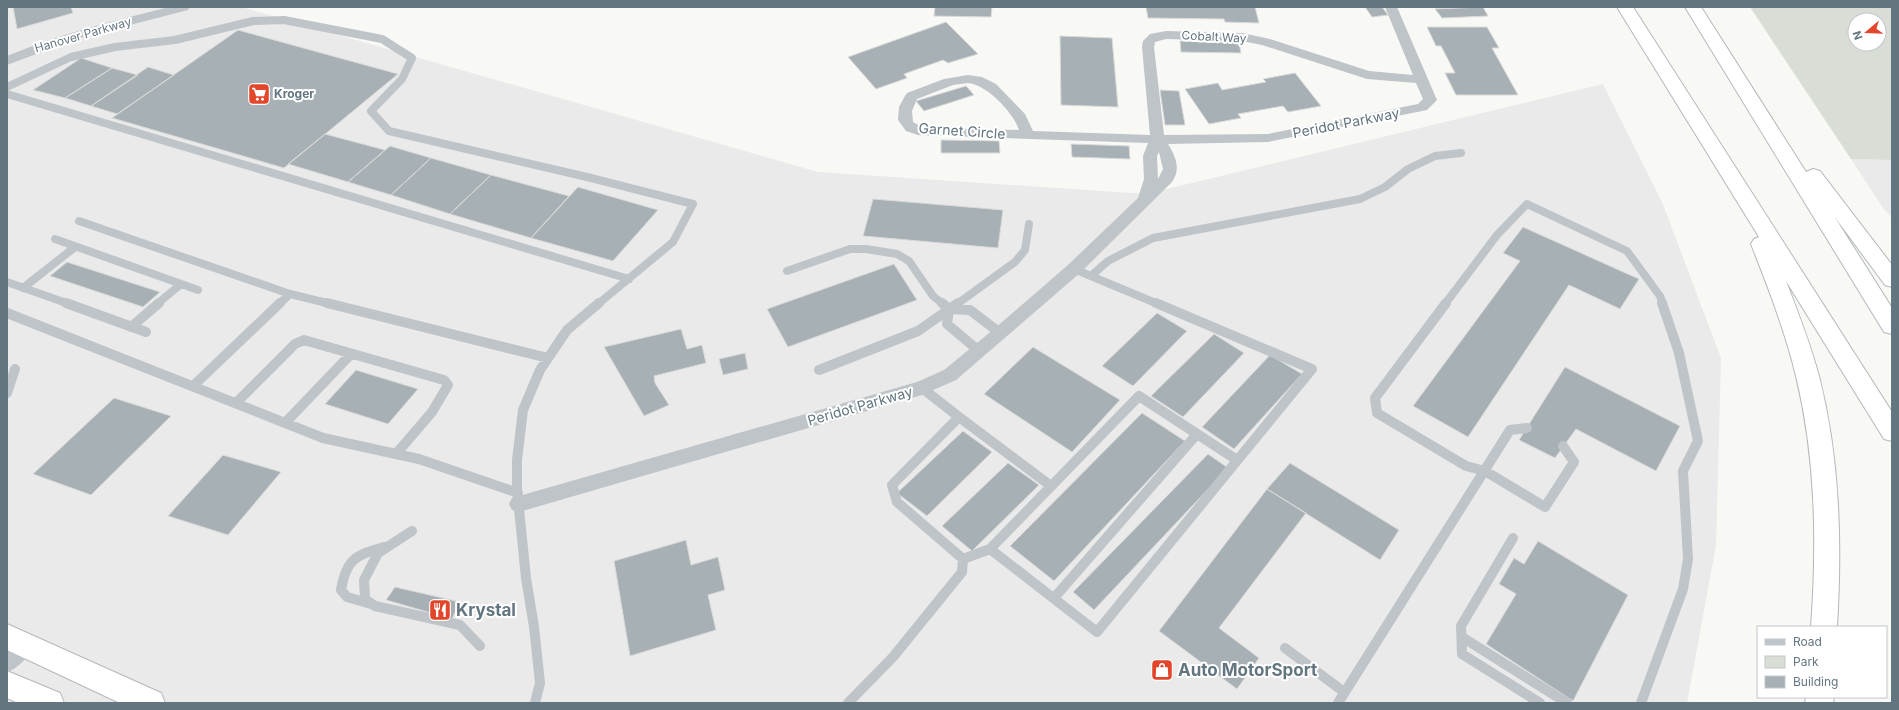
<svg xmlns="http://www.w3.org/2000/svg" width="1899" height="710" viewBox="0 0 1899 710" font-family="Inter,sans-serif">
<style>
.built{fill:#e9eae9}
.green{fill:#d8ddd5;fill-rule:evenodd}
.building{fill:#a6b0b5;stroke:#dadad8}
.lines{fill:none;stroke-linecap:round;stroke-linejoin:round}
.trunk-casing{stroke:#b2b8bb;stroke-width:2}
.motorway-casing{stroke:#b2b8bb;stroke-width:2}
.service-far1{stroke:#bfc4c8;stroke-width:8}
.service{stroke:#bfc4c8;stroke-width:10}
.minor{fill:#bfc4c8;fill-rule:evenodd}
.trunk{fill:#fff;fill-rule:evenodd}
.motorway{fill:#fff;fill-rule:evenodd}
.labels{text-anchor:middle;stroke-width:4;stroke-linejoin:round;paint-order:stroke}
.far-street-label{font-size:12px;fill:#637680;stroke:#fff}
.far-poi-label{font-size:12px;font-weight:bold;fill:#637680;stroke:#fff;text-anchor:start}
.street-label{font-size:14px;fill:#637680;stroke:#fff}
.near-poi-label{font-size:17px;font-weight:bold;fill:#637680;stroke:#fff;text-anchor:start}
</style>
<rect width="100%" height="100%" fill="#f8f8f5"/>
<path class="built" d="M7,7H241L818,172L1146,194L1603,84L1662,202L1721,358L1716,545L1687,703H7Z
M1851,159L1892,160V218L1883,208Z"/>
<path class="green" d="M1750,7H1892V160L1851,159ZM1855,20H1879V44H1855Z"/>
<path class="building" d="M13,7H71L73,13L17,29Z
M935,7H992L991,17L934,16Z
M1146,7H1255L1259,23L1225,22L1224,19L1148,18Z
M1365,7H1382L1388,15L1372,17Z
M1483,7L1488,16L1442,18L1435,9Z
M946,22L978,54L948,63L943,60L904,74L907,78L876,89L848,57Z
M1427,27H1487L1499,48H1492L1518,95H1456L1445,73H1455L1441,46H1436Z
M238,30L398,74L284,168L112,118Z
M1060,36L1112,38L1118,107L1061,105Z
M1180,41L1239,43L1241,53L1181,52Z
M81,58L112,68L65,98L33,90Z
M148,67L174,75L117,114L91,106Z
M112,68L138,75L91,106L65,98Z
M1295,73L1321,106L1288,112L1283,106L1238,114L1241,118L1209,124L1185,89L1218,83L1222,90L1266,82L1263,79Z
M966,86L974,95L924,111L916,101Z
M1160,90L1179,91L1185,125H1165Z
M325,134L385,150L348,182L288,164Z
M941,140L999,141L1000,153H941Z
M1071,144L1129,146L1130,159L1072,157Z
M390,146L431,158L391,195L348,182Z
M431,158L491,175L450,214L391,195Z
M491,175L569,196L531,238L450,214Z
M578,187L658,210L613,261L531,238Z
M873,199L1003,210L998,248L863,236Z
M1523,227L1639,279L1620,309L1569,285L1468,437L1413,406L1520,261L1503,253Z
M67,262L160,292L143,307L50,276Z
M894,264L917,300L788,347L767,309Z
M1157,313L1187,331L1133,386L1102,366Z
M681,329L687,349L702,345L706,363L654,376L655,383L669,405L644,416L604,347Z
M1214,334L1244,353L1183,417L1151,396Z
M1033,347L1120,400L1072,452L984,394Z
M745,353L748,369L723,375L719,359Z
M1270,355L1302,374L1234,449L1202,427Z
M1565,367L1680,426L1656,471L1576,429L1555,458L1519,440Z
M356,370L418,389L388,424L325,404Z
M114,398L171,416L91,495L33,474Z
M1142,413L1185,441L1054,581L1010,546Z
M963,431L992,452L927,516L897,493Z
M1208,454L1228,468L1094,610L1073,592Z
M223,455L281,472L228,535L168,516Z
M1008,463L1039,485L972,551L942,526Z
M1290,463L1399,530L1380,560L1267,489Z
M1267,489L1306,513L1219,628L1259,658L1237,689L1159,631Z
M686,540L691,565L718,557L725,590L708,595L716,630L630,656L614,561Z
M1538,541L1628,595L1573,701L1486,644L1516,594L1499,584L1514,558L1524,564Z
M395,587L460,602L452,619L386,600Z"/>
<g class="lines">
<g class="trunk-casing">
<path id="trunk" d="M7,624L161,693L165,703H120L7,650Z
M7,671L60,693L64,703H18L7,698Z"/>
</g>
<g class="motorway-casing">
<path id="motorway" d="M1617,7H1633L1892,412V441L1884,439L1786,281C1798,312 1810,343 1819,376C1840,458 1842,543 1837,627H1811C1817,543 1816,459 1796,376C1785,331 1768,287 1751,244L1754,239L1759,237Z
M1685,7H1701L1806,172L1813,169L1820,171L1892,265V287L1885,285L1834,216L1892,308V334L1884,332Z
M1806,697H1834L1833,703H1805Z"/>
</g>
<path class="service-far1" d="M7,87L71,57L115,47L175,40L253,21L284,20L382,39L412,58L402,79L371,111L389,131L587,177L693,204L673,242L598,304
M7,94L629,279
M79,221L290,294
M55,239L198,290
M1074,269L1158,304
M787,271L850,249H866L897,254L909,261L933,296L943,304
M1091,276L1108,261L1153,238L1360,199L1385,187L1408,169L1435,156L1461,153
M7,282L69,304
M23,288L75,247
M157,304L181,284
M279,304L290,294L331,304
M957,304L1015,262L1025,250L1029,224
M1445,304L1497,235L1527,204L1627,251L1660,296L1663,304"/>
<path class="service" d="M66,303L146,332
M327,303L548,358
M942,303L949,309
M1156,303L1312,369L1097,632L990,549L1139,396L1237,460
M1446,303L1375,398L1377,413L1466,466L1485,471L1545,507L1574,462L1563,446
M7,313L323,438L419,459L518,493
M131,327L159,303
M979,351L947,324L949,309L970,310L1000,333
M819,370L918,331L958,303
M193,386L280,303
M7,393L15,369
M236,403L295,344L304,340L444,380L448,385L432,412L396,454
M959,417L1051,486
M285,423L351,354
M412,531L378,553L364,580L365,599L375,606L460,625L480,646
M1513,538L1461,626L1462,654L1540,703
M963,559L990,549
M1054,598L1197,434
M371,604L347,597L341,590C346,559 356,555 384,547
M1462,637L1567,703
M1285,648L1344,692
M535,703L540,683L534,627L526,578L517,489V460L523,410L540,370L567,330L599,303
M848,703L893,657L962,572L963,559L897,502L892,485L959,417L922,388
M1338,703L1510,430L1527,428
M1641,703L1683,589L1688,559L1683,471L1698,441L1679,353L1662,303"/>
<path class="minor" d="M169,7H190L188,10L76,39L7,65V56C59,34 114,21 169,7Z
M1385,7H1397L1437,100L1427,110L1268,142L1168,144C1176,157 1181,169 1172,182L1080,273L956,380L922,395L519,512L512,510L509,504L512,498L519,496L917,382L944,370L994,329L1068,265L1138,198L1144,179L1143,156L1148,143L918,135L906,131L898,120L899,107L905,96L907,93L944,79L968,75L982,77L996,84L1025,114L1033,131L1150,135L1142,47L1143,41L1150,34L1166,31L1242,33L1270,39L1369,71L1413,75ZM1166,39L1242,41L1262,45L1367,79L1416,83L1423,99L1418,104L1268,134L1164,135L1154,47L1155,42ZM968,83C986,84 1014,113 1019,130L928,128L920,126L913,122L912,111L917,99L953,85ZM1159,152L1163,169L1158,179L1157,156Z
M24,635L31,638L34,645C29,656 19,668 7,672V647L17,638Z"/>
<use href="#trunk" class="trunk"/>
<use href="#motorway" class="motorway"/>
</g>
<defs>
<g id="supermarket-square" transform="scale(1.15)"><rect x="-9" y="-9" width="18" height="18" rx="4" fill="#e2472c" stroke="#fff"/><path d="M-6-5.5h2.5l.6 2H6L4.5 2H-2.5L-4.4-4H-6ZM-1.5 3.2a1.3 1.3 0 1 0 .1 0ZM3 3.2a1.3 1.3 0 1 0 .1 0Z" fill="#fff"/></g>
<g id="restaurant-square" transform="scale(1.15)"><rect x="-9" y="-9" width="18" height="18" rx="4" fill="#e2472c" stroke="#fff"/><path d="M-5-6h1v4h1v-4h1v4h1v-4h1v5L-1.5 .5V6h-2V.5L-5-1ZM5-6V6H3V1.5H1.5Q1.5-4 5-6Z" fill="#fff"/></g>
<g id="shop-square" transform="scale(1.15)"><rect x="-9" y="-9" width="18" height="18" rx="4" fill="#e2472c" stroke="#fff"/><path d="M-5-2.5h2.3a2.7 3.5 0 0 1 5.4 0H5L5.5 6h-11ZM-1.5-2.5h3a1.5 2.3 0 0 0-3 0Z" fill="#fff"/></g>
</defs>
<g fill-rule="evenodd">
<use href="#supermarket-square" x="259" y="94"/>
<use href="#restaurant-square" x="440" y="610"/>
<use href="#shop-square" x="1162" y="670"/>
</g>
<g class="labels">
<g class="far-street-label">
<text transform="translate(83 35) rotate(-16)" y="4">Hanover Parkway</text>
<text transform="translate(1214 37) rotate(3)" y="4">Cobalt Way</text>
</g>
<g class="far-poi-label">
<text x="274" y="98">Kroger</text>
</g>
<g class="street-label">
<text transform="translate(1346 123) rotate(-11)" y="5">Peridot Parkway</text>
<text transform="translate(962 131) rotate(4)" y="5">Garnet Circle</text>
<text transform="translate(860 406) rotate(-16)" y="5">Peridot Parkway</text>
</g>
<g class="near-poi-label">
<text x="456" y="616">Krystal</text>
<text x="1178" y="676">Auto MotorSport</text>
</g>
</g>
<rect width="1899" height="710" fill="none" stroke="#637680" stroke-width="16"/>
<rect x="1757" y="626" width="130" height="72" fill="#ffffff" stroke="#c1c8cc"/>
<rect x="1765" y="639" width="20" height="6" fill="#bfc4c8" stroke="#c1c8cc"/>
<text x="1793" y="646" font-size="12" fill="#637680">Road</text>
<rect x="1765" y="656" width="20" height="12" fill="#d8ddd5" stroke="#c1c8cc"/>
<text x="1793" y="666" font-size="12" fill="#637680">Park</text>
<rect x="1765" y="676" width="20" height="12" fill="#a6b0b5" stroke="#c1c8cc"/>
<text x="1793" y="686" font-size="12" fill="#637680">Building</text>
<g transform="translate(1867 32) rotate(251)"><circle r="19" fill="#ffffff" stroke="#c1c8cc"/>
<path d="M0-3L7 15L0 10L-7 15Z" fill="#e2472c"/>
<text y="-6" font-size="11" font-weight="bold" text-anchor="middle" fill="#637680">N</text>
</g>
</svg>
